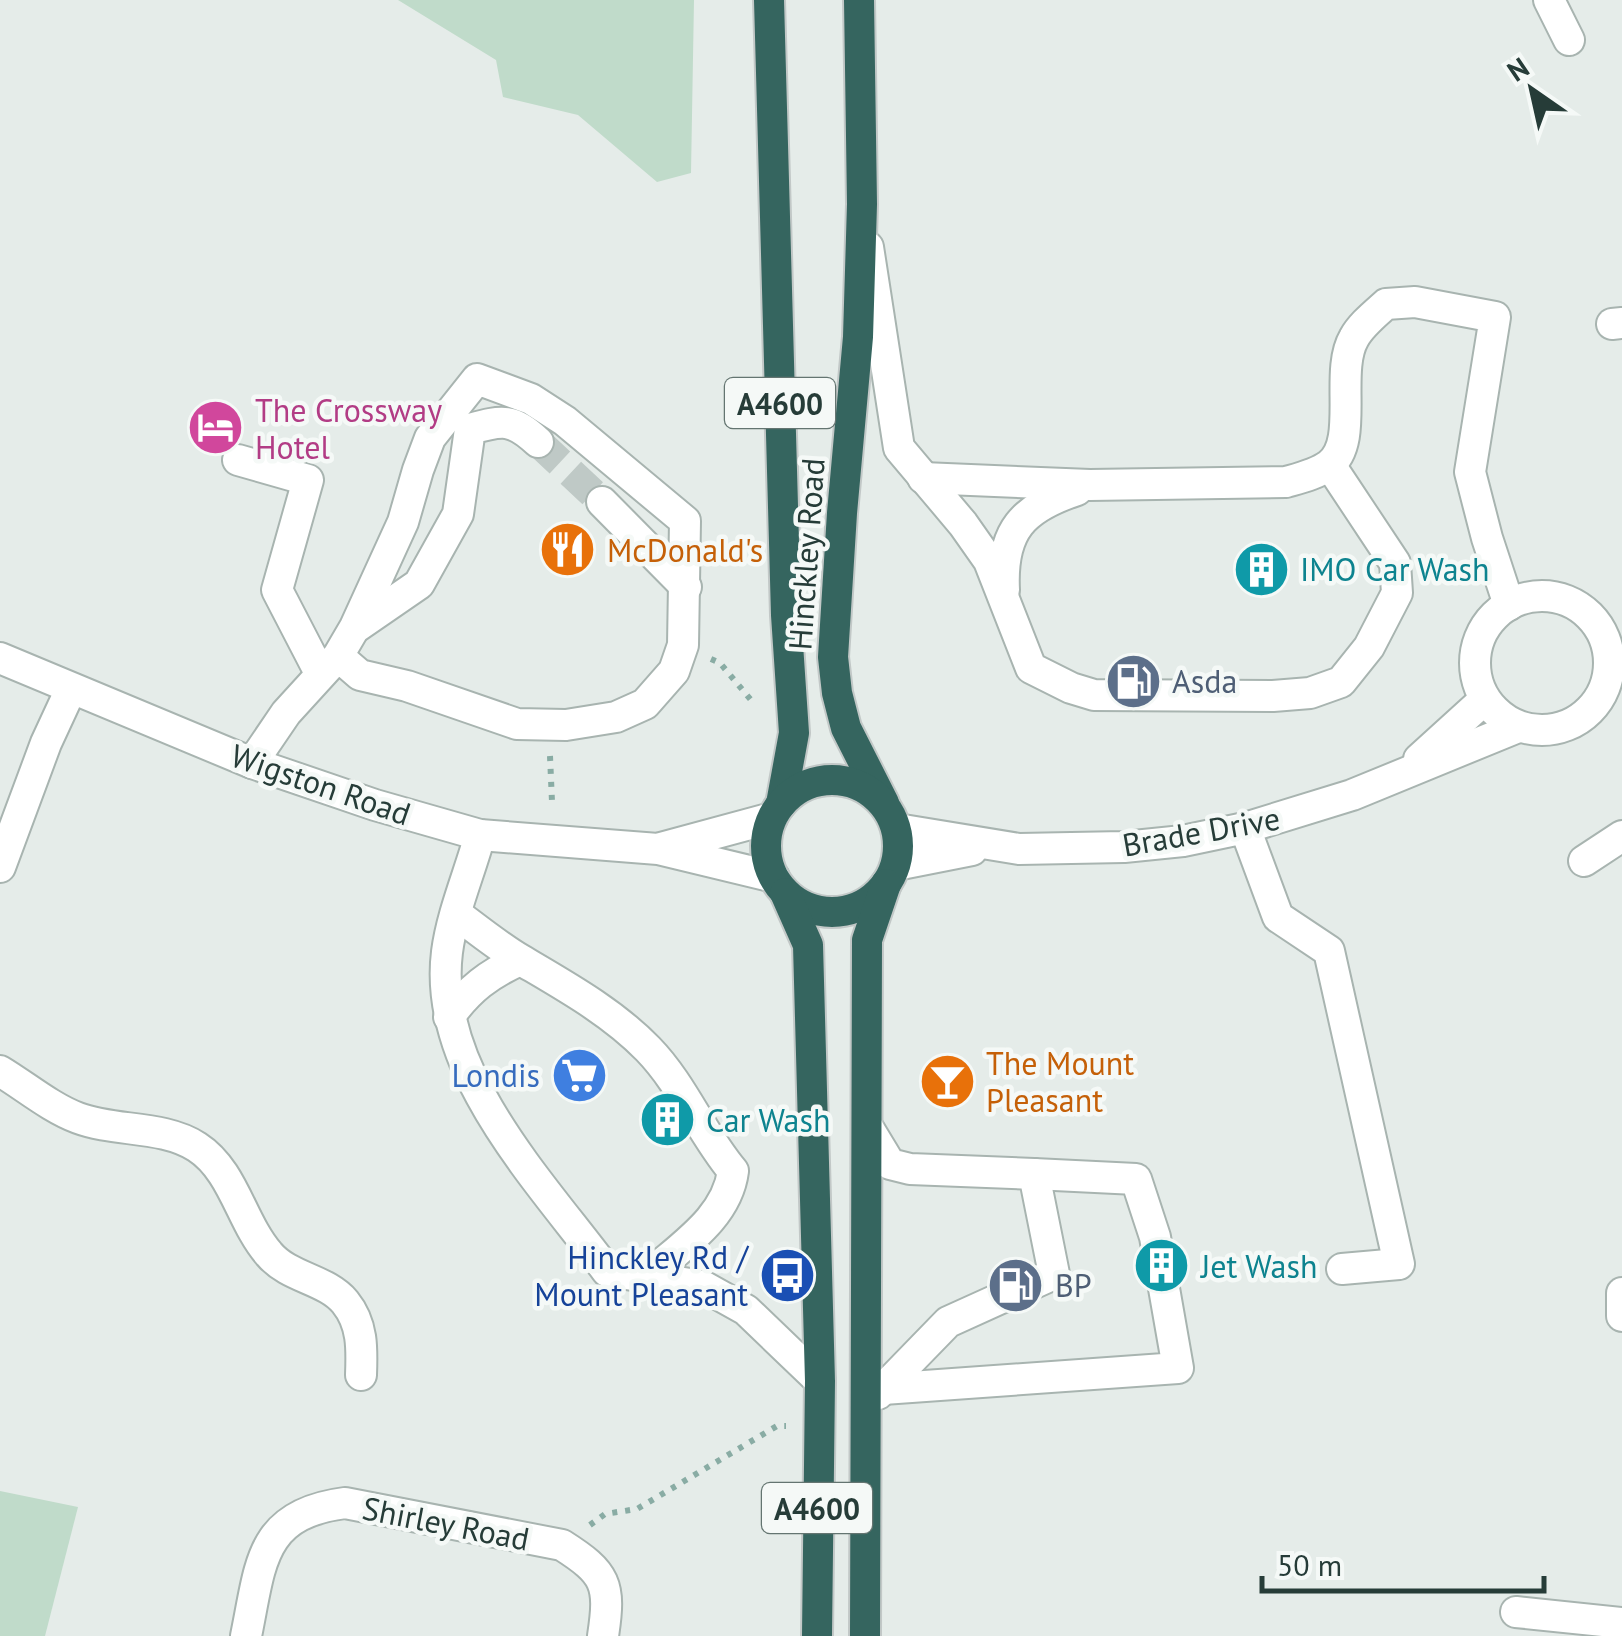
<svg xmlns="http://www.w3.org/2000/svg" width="1622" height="1636" viewBox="0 0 1622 1636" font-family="'PT Sans',sans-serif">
<rect width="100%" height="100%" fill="#e5ece9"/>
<g fill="#c0dbca">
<path d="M398,0h296l-3,173 -34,9 -79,-67 -75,-18 -7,-37z"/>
<path d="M0,1491l78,16 -33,129h-45z"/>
</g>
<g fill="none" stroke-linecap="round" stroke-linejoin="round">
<path stroke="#bfc9c6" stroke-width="30" stroke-dasharray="30 15" stroke-linecap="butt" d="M538,442l64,60"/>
<defs>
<g id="minor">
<path d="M1549,0l20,40"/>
<path d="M868,247l31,201 64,76 26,37 42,107 40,20 23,7 179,1 37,-3 31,-11 28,-35 28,-54 -2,-30 -65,-98"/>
<path d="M1612,324l10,-1"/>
<path d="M238,460l70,20 -31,110 43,83"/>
<path d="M923,478l167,7 196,-3c14,-4 31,-8 43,-17 31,-23 5,-93 25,-127 7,-13 21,-24 32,-34l29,-2 80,15 -25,155 17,66 22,67"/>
<path d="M602,502l84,85"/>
<path d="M1004,590c-3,-60 19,-82 73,-100"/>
<circle cx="1542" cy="663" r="67"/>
<path d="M358,626l61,-42 39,-70 12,-85c33,-9 42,-11 68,13"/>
<path d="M0,658l252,105 123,42 105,30 178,14 116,28"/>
<path d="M1419,759l65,-59"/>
<path d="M252,763l34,-50 52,-57 17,-29 48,-105 15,-52 12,-32 47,-59 54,20 34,22 120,100 -2,124 -9,26 -29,33 -29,13 -50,8 -49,-1 -110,-38 -47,-11 -22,-19"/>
<path d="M1245,828l33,89 51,34 70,313 -57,5"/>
<path d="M897,829l122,20 105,-2 59,-6 62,-13 107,-33 166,-68"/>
<path d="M480,835c-10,37 -28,78 -33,117 -15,119 94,230 160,319l96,15 43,24 74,71"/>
<path d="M661,848l111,-30"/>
<path d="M1584,861l38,-25"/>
<path d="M896,865l76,-15"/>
<path d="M0,867l46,-124 25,-54"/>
<path d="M458,915c20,15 41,32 63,45 44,26 91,52 127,89 35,36 53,84 85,122 -6,47 -52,75 -85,105"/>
<path d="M449,1017c20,-28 40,-43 71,-57"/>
<path d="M0,1071c25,15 51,37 78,47 37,14 85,7 119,29 37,24 44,75 72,107 20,24 57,25 76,48 18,22 17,47 16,73"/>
<path d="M867,1126l23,38 20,5 124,5 20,100 -106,48 -70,72"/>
<path d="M1622,1293v23"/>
<path d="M883,1389l295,-21 -23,-131 -19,-58 -102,-5"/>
<path d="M1516,1612l106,11"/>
<path d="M246,1636c15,-72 13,-122 99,-133l217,42c44,28 49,39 41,91"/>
</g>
<g id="highway">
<path d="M769,0l17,615 8,118 -13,71"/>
<path d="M859,0l3,204 -4,133 -16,176 -9,144 4,36 9,35 38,75"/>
<circle cx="832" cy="846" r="66"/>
<path d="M785,893l23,52 12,436 -3,255"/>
<path d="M865,1636l2,-696 19,-56"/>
</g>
</defs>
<use href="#minor" stroke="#a8b4b0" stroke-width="34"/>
<use href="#highway" stroke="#c2c8c7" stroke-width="34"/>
<g stroke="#89aca4" stroke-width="6" stroke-dasharray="5 8" stroke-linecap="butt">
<path d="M711,659l9,4 31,37"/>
<path d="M550,756l2,46"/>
<path d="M590,1525l15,-11 32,-5 140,-83h9"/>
</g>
<use href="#minor" stroke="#fff" stroke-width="30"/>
<use href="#highway" stroke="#35655f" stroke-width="30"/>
</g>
<defs>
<symbol id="hotel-disc" viewBox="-11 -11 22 22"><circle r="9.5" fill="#d1479c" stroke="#f5f9f7"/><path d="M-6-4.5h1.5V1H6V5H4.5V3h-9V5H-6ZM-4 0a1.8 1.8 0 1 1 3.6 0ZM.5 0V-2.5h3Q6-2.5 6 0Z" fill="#fff"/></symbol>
<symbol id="restaurant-disc" viewBox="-11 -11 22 22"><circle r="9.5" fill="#e8710a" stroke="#f5f9f7"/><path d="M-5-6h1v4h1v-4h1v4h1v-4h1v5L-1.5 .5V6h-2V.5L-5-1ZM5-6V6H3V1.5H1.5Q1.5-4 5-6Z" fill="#fff"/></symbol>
<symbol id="building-disc" viewBox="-11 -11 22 22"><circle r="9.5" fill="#0f9aa8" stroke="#f5f9f7"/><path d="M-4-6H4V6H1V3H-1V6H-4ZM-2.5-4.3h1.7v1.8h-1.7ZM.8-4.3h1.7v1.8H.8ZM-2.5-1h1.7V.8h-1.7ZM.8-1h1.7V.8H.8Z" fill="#fff"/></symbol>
<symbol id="fuel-disc" viewBox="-11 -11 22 22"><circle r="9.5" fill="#5c6f8a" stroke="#f5f9f7"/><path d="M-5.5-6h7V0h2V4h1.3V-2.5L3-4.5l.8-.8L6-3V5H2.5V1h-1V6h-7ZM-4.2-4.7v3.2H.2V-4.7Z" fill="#fff"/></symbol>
<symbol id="supermarket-disc" viewBox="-11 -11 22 22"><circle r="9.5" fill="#3f7fe0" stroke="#f5f9f7"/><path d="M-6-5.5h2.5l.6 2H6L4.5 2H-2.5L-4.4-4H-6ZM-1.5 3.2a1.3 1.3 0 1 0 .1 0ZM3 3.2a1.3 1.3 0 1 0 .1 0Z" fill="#fff"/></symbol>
<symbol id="bar-disc" viewBox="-11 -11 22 22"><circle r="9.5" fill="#e8710a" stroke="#f5f9f7"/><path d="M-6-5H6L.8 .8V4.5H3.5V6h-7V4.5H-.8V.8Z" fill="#fff"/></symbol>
<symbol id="bus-disc" viewBox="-11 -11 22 22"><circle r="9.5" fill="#1a4fb4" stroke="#f5f9f7"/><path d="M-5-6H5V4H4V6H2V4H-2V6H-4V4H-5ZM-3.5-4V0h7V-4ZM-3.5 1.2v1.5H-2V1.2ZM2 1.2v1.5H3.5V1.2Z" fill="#fff"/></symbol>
</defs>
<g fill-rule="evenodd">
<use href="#hotel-disc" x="184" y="396" width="63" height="63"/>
<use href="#restaurant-disc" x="536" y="518" width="63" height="63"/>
<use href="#building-disc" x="1230" y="538" width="63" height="63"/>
<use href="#fuel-disc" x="1102" y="650" width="63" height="63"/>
<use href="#supermarket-disc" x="548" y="1044" width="63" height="63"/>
<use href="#bar-disc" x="916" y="1050" width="63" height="63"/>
<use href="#building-disc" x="636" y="1088" width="63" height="63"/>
<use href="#building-disc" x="1130" y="1234" width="63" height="63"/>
<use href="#bus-disc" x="756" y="1244" width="63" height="63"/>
<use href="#fuel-disc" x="984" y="1254" width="63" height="63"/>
</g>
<g text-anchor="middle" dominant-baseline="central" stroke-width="9" stroke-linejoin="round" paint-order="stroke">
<g fill="#f5f9f7" stroke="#647571" stroke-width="2.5">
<rect x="725" y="378" width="110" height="50" rx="8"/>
<rect x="762" y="1483" width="110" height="50" rx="8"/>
</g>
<g font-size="30" font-weight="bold" fill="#263c38">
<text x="780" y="403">A4600</text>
<text x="817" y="1508">A4600</text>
</g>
<g font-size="32" fill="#b23c85" stroke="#f5f9f7" text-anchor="start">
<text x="255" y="410">The Crossway<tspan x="255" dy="37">Hotel</tspan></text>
</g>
<g font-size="32" fill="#c56008" stroke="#f5f9f7" text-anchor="start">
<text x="607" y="550">McDonald's</text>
<text x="986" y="1063">The Mount<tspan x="986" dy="37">Pleasant</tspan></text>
</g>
<g font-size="32" fill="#263c38" stroke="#f5f9f7">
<text transform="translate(806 554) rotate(-86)">Hinckley Road</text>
<text transform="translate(321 784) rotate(19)">Wigston Road</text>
<text transform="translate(1201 831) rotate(-10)">Brade Drive</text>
<text transform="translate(446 1523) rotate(11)">Shirley Road</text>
</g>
<g font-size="32" fill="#0d838f" stroke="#f5f9f7" text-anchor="start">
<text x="1300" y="569">IMO Car Wash</text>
<text x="706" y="1120">Car Wash</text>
<text x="1201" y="1266">Jet Wash</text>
</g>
<g font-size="32" fill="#4e5e75" stroke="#f5f9f7" text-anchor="start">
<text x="1172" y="681">Asda</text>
<text x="1055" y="1285">BP</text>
</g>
<g font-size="32" fill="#366cbe" stroke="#f5f9f7" text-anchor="end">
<text x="540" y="1075">Londis</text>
</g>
<g font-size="32" fill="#164399" stroke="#f5f9f7" text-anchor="end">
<text x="748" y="1257">Hinckley Rd /<tspan x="748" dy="37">Mount Pleasant</tspan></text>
</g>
</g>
<g transform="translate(1532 90) rotate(326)" stroke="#f5f9f7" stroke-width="8" paint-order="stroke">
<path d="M0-8L18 38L0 25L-18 38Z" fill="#263c38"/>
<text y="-15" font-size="28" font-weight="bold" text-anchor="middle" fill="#263c38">N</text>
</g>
<path d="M1262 1576v15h282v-15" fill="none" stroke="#263c38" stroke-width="5"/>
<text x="1277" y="1576" font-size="30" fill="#263c38" stroke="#f5f9f7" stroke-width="8" paint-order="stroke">50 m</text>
</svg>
